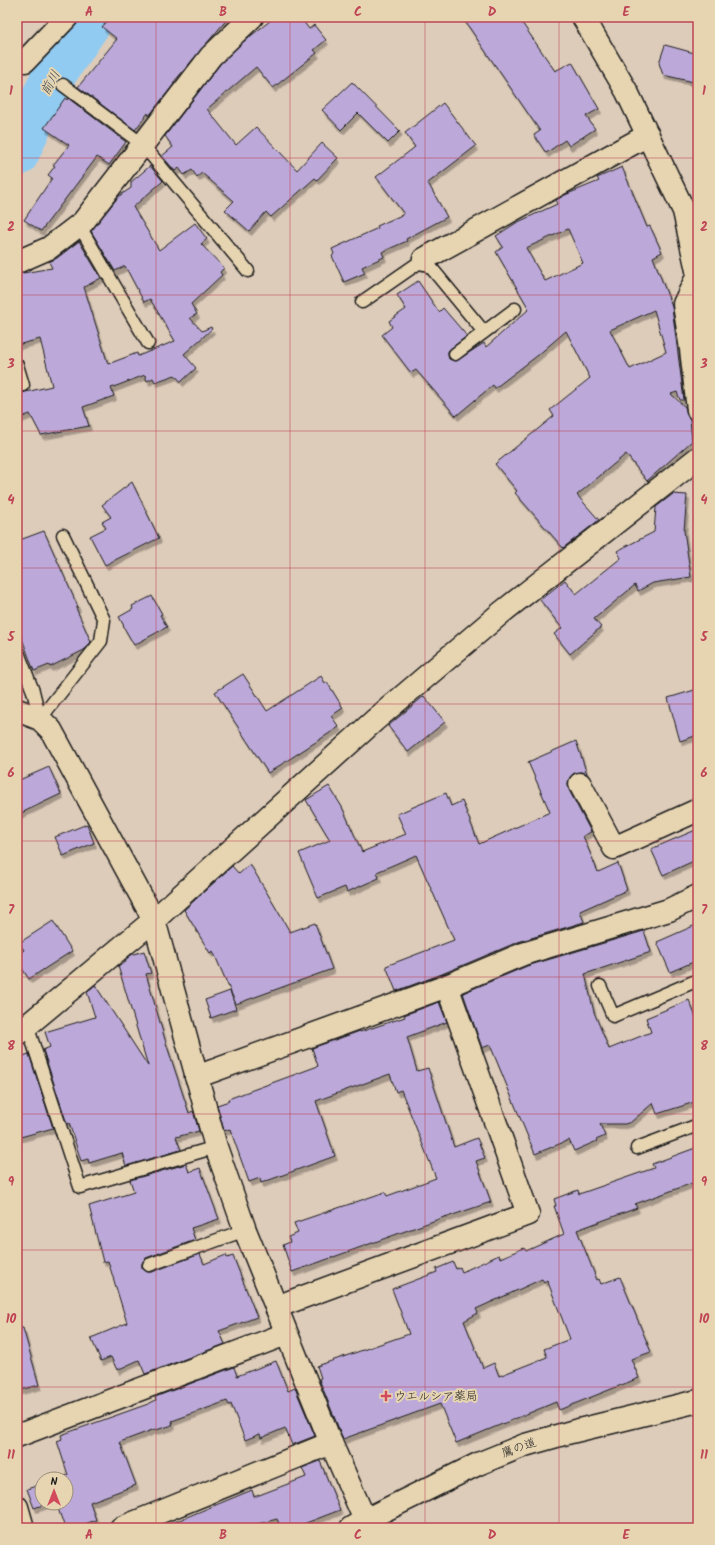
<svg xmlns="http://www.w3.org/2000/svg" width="715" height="1545" viewBox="0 0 715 1545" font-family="Kalam,'Klee One',sans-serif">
<defs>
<filter id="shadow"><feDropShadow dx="2.5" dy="4.5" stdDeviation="0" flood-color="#0004"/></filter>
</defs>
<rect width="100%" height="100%" fill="#deccba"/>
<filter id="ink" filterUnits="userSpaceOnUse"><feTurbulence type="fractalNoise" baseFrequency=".025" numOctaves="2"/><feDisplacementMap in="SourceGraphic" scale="8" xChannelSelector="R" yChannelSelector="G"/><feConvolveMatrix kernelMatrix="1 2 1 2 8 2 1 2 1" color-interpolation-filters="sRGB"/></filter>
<g filter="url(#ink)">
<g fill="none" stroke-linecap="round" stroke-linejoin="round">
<path stroke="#92cbf1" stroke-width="43" d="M17,155l34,-75 43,-63"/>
</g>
<g fill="#bca9d9" stroke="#1c1c1c" fill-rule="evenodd" filter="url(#shadow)">
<path d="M111,17h118l-56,66 1,1 -25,32 -1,-3 -13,17 -57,-43 39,-48 -15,-12z"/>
<path d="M275,17h25l9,12 5,-4 12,15 -12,10 3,3 -44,35 -17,-21 -49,42 29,36 20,-18 41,43 25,-27 16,15 -21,22 -2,-2 -44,39 -5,-5 -17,19 -24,-21 9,-9 -32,-28 -5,4 -5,-7 -8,5 -5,-7 -4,3 -13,-15 11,-9 -8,-11 55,-72 23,-22z"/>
<path d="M462,17h56l37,54 17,-9 27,47 -13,7 9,13 -26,17 -4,-6 -19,13 -12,-18 6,-4z"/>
<path d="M665,45l33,9v29l-35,-8 -4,-12z"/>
<path d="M352,82l48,49 -12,12 -30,-30 -17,17 -19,-20z"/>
<path d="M65,98l2,2 1,-2 58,44 -17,23 -12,-8 -56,74 -17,-11 28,-42 -4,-3 7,-9 -2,-1 16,-20 -25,-17z"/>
<path d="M443,103l33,43 -48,37 19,34 -41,22 1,2 -25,11 2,5 -22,10 3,6 -21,9 -12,-26 2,-2 -2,-5 46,-21 -1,-2 27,-12 -28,-37 39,-30 -10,-14z"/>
<path d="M150,166l13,15 -30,26 26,43 36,-27 12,16 -6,5 23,24 -4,4 2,3 -31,29 6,10 -7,4 12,13 9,-4 1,2 -28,25 12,14 -15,14 -6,-7 -20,7 -2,-4 -6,3 -2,-6 -34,13 3,8 -31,11 6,19 -48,9 -11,-21 -13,5v-25l35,-8 -12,-47 -23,6v-71l35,-6 -3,-6 8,-4 22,-17 22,37 -17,9 24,77 29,-11 1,3 37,-15 -25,-42 -6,3 -19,-36 -10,5 -24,-40 28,-35 12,-8v-6z"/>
<path d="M622,167l25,60 3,-1 12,26 -9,5 19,50 12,93h-4l-3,-8 -6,2 14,13 3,10 2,2 2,22 -45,40 -21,-27 -49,41 22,25 -36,28 -48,-55 2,-2 -22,-27 59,-48 -4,-6 40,-32 -24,-47 -29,25 -42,32 -2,-3 -37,31 -40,-46 -5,3 -29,-38 10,-8 -3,-6 17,-12 -9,-14 21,-14 21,31 4,-4 24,28 -19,15v4l1,4 7,2 28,-18 2,4 43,-38 -33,-57 7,-5 -7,-11 20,-13 41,-19 -1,-4 9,-5 34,-14 -2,-3zM568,229l15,34 -38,18 -19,-33zM654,310l12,42 -36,17 -20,-39z"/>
<path d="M132,482l27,56 -54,27 -15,-29 16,-8 -4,-6 9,-5 -9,-12z"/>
<path d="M673,494l14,1 -3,36 7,46 -38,6 -15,8 -3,-6 -41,34 7,8 -31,27 -16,-20 8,-6 -22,-28 25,-20 11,14 45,-36 -4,-7 37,-19 2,-25z"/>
<path d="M44,531l34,76 -2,1 15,34 -7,8 -34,17 -1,-2 -15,6 -17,-46v-84z"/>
<path d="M152,596l10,18 -2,1 7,12 -33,18 -11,-19h1l-5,-9 14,-8 -1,-3z"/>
<path d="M243,674l24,37 54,-35 4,7 2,-1 16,26 -12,8 8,11 -71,46 -53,-81z"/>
<path d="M698,689v46l-18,6 -12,-43z"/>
<path d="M424,696l21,26 -37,30 -20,-26z"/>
<path d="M576,741l11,33 -6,-2 -7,1 -4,4 -2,7 1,6 22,42 -8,4 15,36 20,-9 9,27 -47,21 4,11 -66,20 -76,32 -46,17 -10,-25 68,-26 -38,-85 -39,17 2,6 -32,14 -2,-5 -27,11 -19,-45 31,-13 -24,-40 23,-14 13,21 20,45 44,-18 -9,-20 49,-21 5,13 11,-5 17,43 71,-32 -22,-50z"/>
<path d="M49,767l12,27 -44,21v-34z"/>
<path d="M87,824l7,19 -31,13 -8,-19z"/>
<path d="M698,829v30l-35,16 -12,-26z"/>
<path d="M250,864l40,68 25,-9 17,46 -96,35 -23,-53 -3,2 -26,-43 48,-44 7,8z"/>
<path d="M53,921l19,30 -43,28 -12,-18v-6l7,-5 -5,-7z"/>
<path d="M698,924v36l-28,12 -13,-30z"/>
<path d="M644,931l7,21 -66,22 9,38 15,37 42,-17 -5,-14 43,-18 9,22v79l-41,13 -4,-11 -22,19 -6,2h-25l5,12 -9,4 1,1 -23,10 -5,-11 -34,14 -45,-109 -8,3 -19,-55 64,-27z"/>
<path d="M144,951l7,22 -5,1 20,69 21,64 2,6 4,-2 6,20 -23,6 5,13 -55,16 -4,-13 -33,10 -1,-4 -7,2 -12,-38 -2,1 -24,-74 7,-3 -5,-15 50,-15 -8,-25 8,-7 53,81 -30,-100 8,-4 -1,-2 6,-5z"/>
<path d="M230,991l6,18 -25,9 -6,-18z"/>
<path d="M439,1002l8,20 -40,15 10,34 11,-3 26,79 23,-9 8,20 -9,3 15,41 -44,15v-1l-155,56 -9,-27 7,-3 -2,-5 10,-4 -4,-10 91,-31 2,4 49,-18 -35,-88 -5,2 -6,-18 -74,27 19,55 -74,27 -1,-5 -11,4 -19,-53 -6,2 -7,-26 12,-4 -1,-2 90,-33 -6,-18 48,-17v1l45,-15 -1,-2z"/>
<path d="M29,1054l24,74 -36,10v-80z"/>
<path d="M698,1147v34l-63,23 2,4 -60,22 20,50 2,-1 2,5 19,-7 31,75 -20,7 8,19 -80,32 -3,-8 -100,41 -16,-39 -97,35 -24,-60 2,-1 -4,-12 92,-32 -17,-45 45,-17 -1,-3 17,-7 3,7 4,-2 2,5 37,-17 1,3 24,-10 2,3 38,-17 -10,-28h2l-2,-7 24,-9 1,4 75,-26 -2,-4zM542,1279l2,3 3,-2 23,59 -26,10 3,8 -48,19 -5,-13 -11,5 -19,-47 14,-8 -2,-4z"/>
<path d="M186,1164l3,8 11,-4 19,51 -28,9 4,12 -49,18 -4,5v5l5,4h5l48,-18 4,10 22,-9 1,3 6,-2 24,61 -38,14 6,13 -80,30 -6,-14 -22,10 -6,-13 -10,4 -10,-23 36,-15 -19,-62 -5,1 -14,-56 45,-14 -4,-12z"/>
<path d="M17,1328h6l16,57 -22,6z"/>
<path d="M276,1361l12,30 7,-3 20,48 -23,9 -7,-17 -24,10 -1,-4 -15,6 -14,-36 -2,1 -2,-4 -55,20 1,4 -17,5 -1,-1 -35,13 16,43 -46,17 6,18 -22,8h-9l-9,-25h10v-24h-10l12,-4 -11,-34 5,-2 -1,-4 87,-31 8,-4 -1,-3 79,-30 3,9z"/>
<path d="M320,1461l20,49 -47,18h-12l-4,-9 -34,9h-83l92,-38 2,7 52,-20 -4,-9z"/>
<path d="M42,1484v19h7l-15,5 -7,-19z"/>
</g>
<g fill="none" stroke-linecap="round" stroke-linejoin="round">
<defs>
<g id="service">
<path d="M63,85l79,59 106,127"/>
<path d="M79,225l69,118"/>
<path d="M362,302l62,-43 60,73"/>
<path d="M455,354l60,-45"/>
<path d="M17,365l6,20"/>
<path d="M17,650l16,41 7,28"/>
<path d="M40,719l61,-78 3,-21 -41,-85"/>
<path d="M600,986l13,30 85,-36"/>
<path d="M27,1025l53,162 136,-40"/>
<path d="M637,1148l61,-23"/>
<path d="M149,1265l96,-35"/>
</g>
<g id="minor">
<path d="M25,61l42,-44"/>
<path d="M424,259l224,-124"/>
<path d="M17,262l32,-14 34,-26 128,-166 41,-39"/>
<path d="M698,275l-14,29 7,45 7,61"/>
<path d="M17,710l23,9 11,11 103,190 62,227 29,83 86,213 34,77"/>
<path d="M580,784l34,64 84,-38"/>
<path d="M17,1034l137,-114 221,-200 126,-107 197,-155"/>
<path d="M196,1077l251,-91 76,-32 146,-44 29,-14"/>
<path d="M276,1307l252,-93 -81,-228"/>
<path d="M17,1436l269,-102"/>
<path d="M17,1507l6,21"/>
<path d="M121,1528l210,-85"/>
</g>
<g id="tertiary">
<path d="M583,17l44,75 57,119 14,64"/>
<path d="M351,1528l14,-8 113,-56 47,-19 46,-13 127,-31"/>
</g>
</defs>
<use href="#service" stroke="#1c1c1c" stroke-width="15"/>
<use href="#minor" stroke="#1c1c1c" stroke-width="25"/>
<use href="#tertiary" stroke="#1c1c1c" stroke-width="25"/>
<use href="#service" stroke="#e7d5b2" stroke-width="12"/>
<use href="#minor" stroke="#e7d5b2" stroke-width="22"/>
<use href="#tertiary" stroke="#e7d5b2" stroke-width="22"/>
</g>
</g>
<path fill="none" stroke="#bf4455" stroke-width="1" stroke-opacity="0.55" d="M156,17v1511M290,17v1511M425,17v1511M559,17v1511M17,158h681M17,295h681M17,431h681M17,568h681M17,704h681M17,841h681M17,977h681M17,1114h681M17,1250h681M17,1387h681"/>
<path fill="#d1495b" stroke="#e7d5b2" stroke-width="1.5" d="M384 1390h4v4h4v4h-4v4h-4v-4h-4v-4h4z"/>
<g text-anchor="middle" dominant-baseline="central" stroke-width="4" stroke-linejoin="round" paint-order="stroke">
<g font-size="12" fill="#1c1c1c" stroke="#e7d5b2" text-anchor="start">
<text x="394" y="1396">ウエルシア薬局</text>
</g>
<g font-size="12" fill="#1c1c1c" stroke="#e7d5b2">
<text transform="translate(519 1448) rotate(-20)">鷹の道</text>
</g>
<g font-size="13" font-style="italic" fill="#3a4851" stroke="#e7d5b2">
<text transform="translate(51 83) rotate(-61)">前川</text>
</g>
</g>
<rect width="715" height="1545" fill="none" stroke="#e7d5b2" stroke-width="44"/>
<g transform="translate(54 1491)"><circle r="19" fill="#e7d5b2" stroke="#968b76"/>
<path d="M0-3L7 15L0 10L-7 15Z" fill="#d1495b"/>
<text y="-6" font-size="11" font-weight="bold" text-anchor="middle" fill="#1c1c1c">N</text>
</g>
<rect x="22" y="22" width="671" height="1501" fill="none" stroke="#bf4455" stroke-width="1.5"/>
<g font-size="13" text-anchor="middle" font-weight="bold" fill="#bf4455">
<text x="89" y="16">A</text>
<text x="223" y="16">B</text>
<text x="358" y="16">C</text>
<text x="492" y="16">D</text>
<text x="626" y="16">E</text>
<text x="11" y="95">1</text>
<text x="704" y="95">1</text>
<text x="11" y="231">2</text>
<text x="704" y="231">2</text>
<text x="11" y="368">3</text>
<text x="704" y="368">3</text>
<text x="11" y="504">4</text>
<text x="704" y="504">4</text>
<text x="11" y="641">5</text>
<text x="704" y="641">5</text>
<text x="11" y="777">6</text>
<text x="704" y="777">6</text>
<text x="11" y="914">7</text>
<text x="704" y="914">7</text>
<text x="11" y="1050">8</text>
<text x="704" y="1050">8</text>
<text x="11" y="1186">9</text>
<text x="704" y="1186">9</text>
<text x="11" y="1323">10</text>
<text x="704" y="1323">10</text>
<text x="11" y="1459">11</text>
<text x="704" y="1459">11</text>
<text x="89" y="1539">A</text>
<text x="223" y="1539">B</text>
<text x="358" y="1539">C</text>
<text x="492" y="1539">D</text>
<text x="626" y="1539">E</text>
</g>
</svg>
